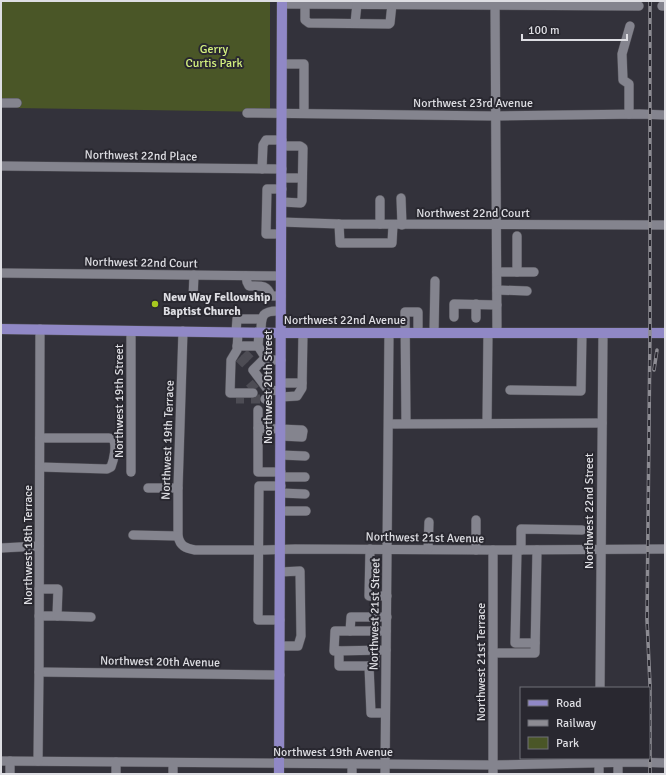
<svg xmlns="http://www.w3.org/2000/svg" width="666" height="775" viewBox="0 0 666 775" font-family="Signika,sans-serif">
<rect width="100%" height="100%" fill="#33323b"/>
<path fill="#4a5627" d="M1,1h269v111l-255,-4 1,-9h-15z"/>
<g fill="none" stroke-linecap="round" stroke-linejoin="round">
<g stroke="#4d4c54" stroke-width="9" stroke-dasharray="9 4.5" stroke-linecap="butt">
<path d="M244,353l9,9"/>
<path d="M239,358l9,9"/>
<path d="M268,378v-12"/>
<path d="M249,389l9,-8"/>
<path d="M236,399h8"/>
<path d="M251,399h14"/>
</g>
<defs>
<g id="minor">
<path d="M305,1v19l4,3 80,1 1,-1 2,-19"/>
<path d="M495,1l2,332"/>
<path d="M282,4l357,2"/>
<path d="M662,6h3"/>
<path d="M355,23l2,-19"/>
<path d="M282,64h22v49"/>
<path d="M1,103h16"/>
<path d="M247,113l248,3 145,-2 25,1"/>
<path d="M629,114v-30l-6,-4 -1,-26 8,-28"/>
<path d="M1,166l281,3"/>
<path d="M262,169l1,-24 3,-5h16"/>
<path d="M282,178h20"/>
<path d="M401,198l1,27"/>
<path d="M380,200v24"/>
<path d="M282,202l19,1 1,-2 1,-53 -3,-2h-18"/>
<path d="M281,222l58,2 326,1"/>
<path d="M339,224l1,19h52l1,-18"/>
<path d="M281,234h-15l1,-45h15"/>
<path d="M517,236v36"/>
<path d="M497,272h37"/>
<path d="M1,273l280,3"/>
<path d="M246,276l1,6 2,4c11,0 18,-2 22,10h10"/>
<path d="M497,290l30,1"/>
<path d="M193,298l1,-23"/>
<path d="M454,317v-13l43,1"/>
<path d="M476,318v-14"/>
<path d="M183,331l-5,157v48c2,10 7,12 17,14h69l31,-1 198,1 172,-1"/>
<path d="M236,332l1,-13h24"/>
<path d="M238,332l-1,18 -6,10 -1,33h23"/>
<path d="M259,333l-1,13 9,14h14"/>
<path d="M261,333c0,-18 1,-23 20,-22"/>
<path d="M434,333l1,-52"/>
<path d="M237,346h21"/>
<path d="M265,358l-12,12 15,20 13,1"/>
<path d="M281,383h21"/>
<path d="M510,390l71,1 1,-58"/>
<path d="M281,397l16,-1 5,-8 1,-55"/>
<path d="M265,399h3v-9"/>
<path d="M258,410v62h23"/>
<path d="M406,423l-1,-111h13v21"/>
<path d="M487,423l1,-90"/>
<path d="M389,424l213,-1"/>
<path d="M258,428l44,2 1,1 -1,6 -21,-1"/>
<path d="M281,455l24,1"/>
<path d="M40,467l67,2 4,-2c3,-8 6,-22 2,-28l-4,-1h-69"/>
<path d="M131,472v-141"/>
<path d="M281,477h24"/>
<path d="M148,488h30"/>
<path d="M281,493l24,1"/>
<path d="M281,511h25"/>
<path d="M133,535l45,1"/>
<path d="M1,548l38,-2"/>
<path d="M370,549l-1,47h18"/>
<path d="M428,549l1,-27"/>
<path d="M476,550v-30"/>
<path d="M517,550l-2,93h20"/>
<path d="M521,550v-21l61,1"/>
<path d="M39,616h18l1,-27h-19"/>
<path d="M57,616l34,1"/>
<path d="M280,620h-22l1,-134h22"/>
<path d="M350,631l1,-14h36"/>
<path d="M280,646h18l3,-10 -1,-65 -20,1"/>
<path d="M375,650v15l-6,1 2,47h14"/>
<path d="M386,650l-52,1 1,-20h51"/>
<path d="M339,651v15h30"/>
<path d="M493,653h42l2,-103"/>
<path d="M39,672l241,3"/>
<path d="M600,688l3,-355"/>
<path d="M1,761l492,4 143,-3 29,1"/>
<path d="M38,761l1,-89 1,-343"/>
<path d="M116,762v12"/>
<path d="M173,763v11"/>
<path d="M10,774v-13"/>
<path d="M352,774v-10"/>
<path d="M385,774l4,-441"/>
<path d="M493,774v-224"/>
<path d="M599,774v-16"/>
<path d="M618,774v-11"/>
</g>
<g id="major">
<path d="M1,329l280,4h384"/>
<path d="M279,774l3,-773"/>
</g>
</defs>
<use href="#minor" stroke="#525158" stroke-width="10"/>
<use href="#major" stroke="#525158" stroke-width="11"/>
<use href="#minor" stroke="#84848e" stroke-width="9"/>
<use href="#major" stroke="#9088c6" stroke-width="10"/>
<defs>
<g id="rail">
<path d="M654,370l3,-20"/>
<path d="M650,774v-89l-3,-65 3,-287v-332"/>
</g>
</defs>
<use href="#rail" stroke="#8d8c93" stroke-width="3.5"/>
<use href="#rail" stroke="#292830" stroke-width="2" stroke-dasharray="6" stroke-linecap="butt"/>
</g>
<circle fill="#a7c81f" stroke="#292830" stroke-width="1.5" cx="155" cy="304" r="4"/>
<g text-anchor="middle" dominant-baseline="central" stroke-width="4" stroke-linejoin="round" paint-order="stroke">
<g font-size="12" fill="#d4f17f" stroke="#292830">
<text x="214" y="49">Gerry<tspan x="214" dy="14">Curtis Park</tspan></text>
</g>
<g font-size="12" fill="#dedee3" stroke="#292830">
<text x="473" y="103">Northwest 23rd Avenue</text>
<text transform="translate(141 156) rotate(1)">Northwest 22nd Place</text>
<text x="473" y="213">Northwest 22nd Court</text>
<text transform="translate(141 263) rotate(1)">Northwest 22nd Court</text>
<text x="345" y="320">Northwest 22nd Avenue</text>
<text transform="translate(268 387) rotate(-90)">Northwest 20th Street</text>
<text transform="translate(119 401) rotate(-90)">Northwest 19th Street</text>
<text transform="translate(168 440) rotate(-88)">Northwest 19th Terrace</text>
<text transform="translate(589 511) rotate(-90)">Northwest 22nd Street</text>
<text transform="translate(425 538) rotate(1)">Northwest 21st Avenue</text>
<text transform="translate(28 545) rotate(-90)">Northwest 18th Terrace</text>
<text transform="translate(375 614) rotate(-89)">Northwest 21st Street</text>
<text transform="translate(160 662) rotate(1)">Northwest 20th Avenue</text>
<text transform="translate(481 662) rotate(-90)">Northwest 21st Terrace</text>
<text x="333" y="752">Northwest 19th Avenue</text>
</g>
<g font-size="12" font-weight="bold" fill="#dedee3" stroke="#292830" text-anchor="start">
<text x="163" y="297">New Way Fellowship<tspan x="163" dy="14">Baptist Church</tspan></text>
</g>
</g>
<rect width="666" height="775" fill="none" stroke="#dedee3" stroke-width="4"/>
<rect x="520" y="687" width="130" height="72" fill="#292830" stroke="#717178"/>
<rect x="528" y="700" width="20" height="6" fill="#9088c6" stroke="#717178"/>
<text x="556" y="707" font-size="12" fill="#dedee3">Road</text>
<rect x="528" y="720" width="20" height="6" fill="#8d8c93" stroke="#717178"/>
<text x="556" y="727" font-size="12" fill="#dedee3">Railway</text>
<rect x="528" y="737" width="20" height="12" fill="#4a5627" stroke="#717178"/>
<text x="556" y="747" font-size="12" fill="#dedee3">Park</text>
<path d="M522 34v6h105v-6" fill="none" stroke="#dedee3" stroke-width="2"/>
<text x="528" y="34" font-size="12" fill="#dedee3" stroke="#292830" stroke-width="3" paint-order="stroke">100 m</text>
</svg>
